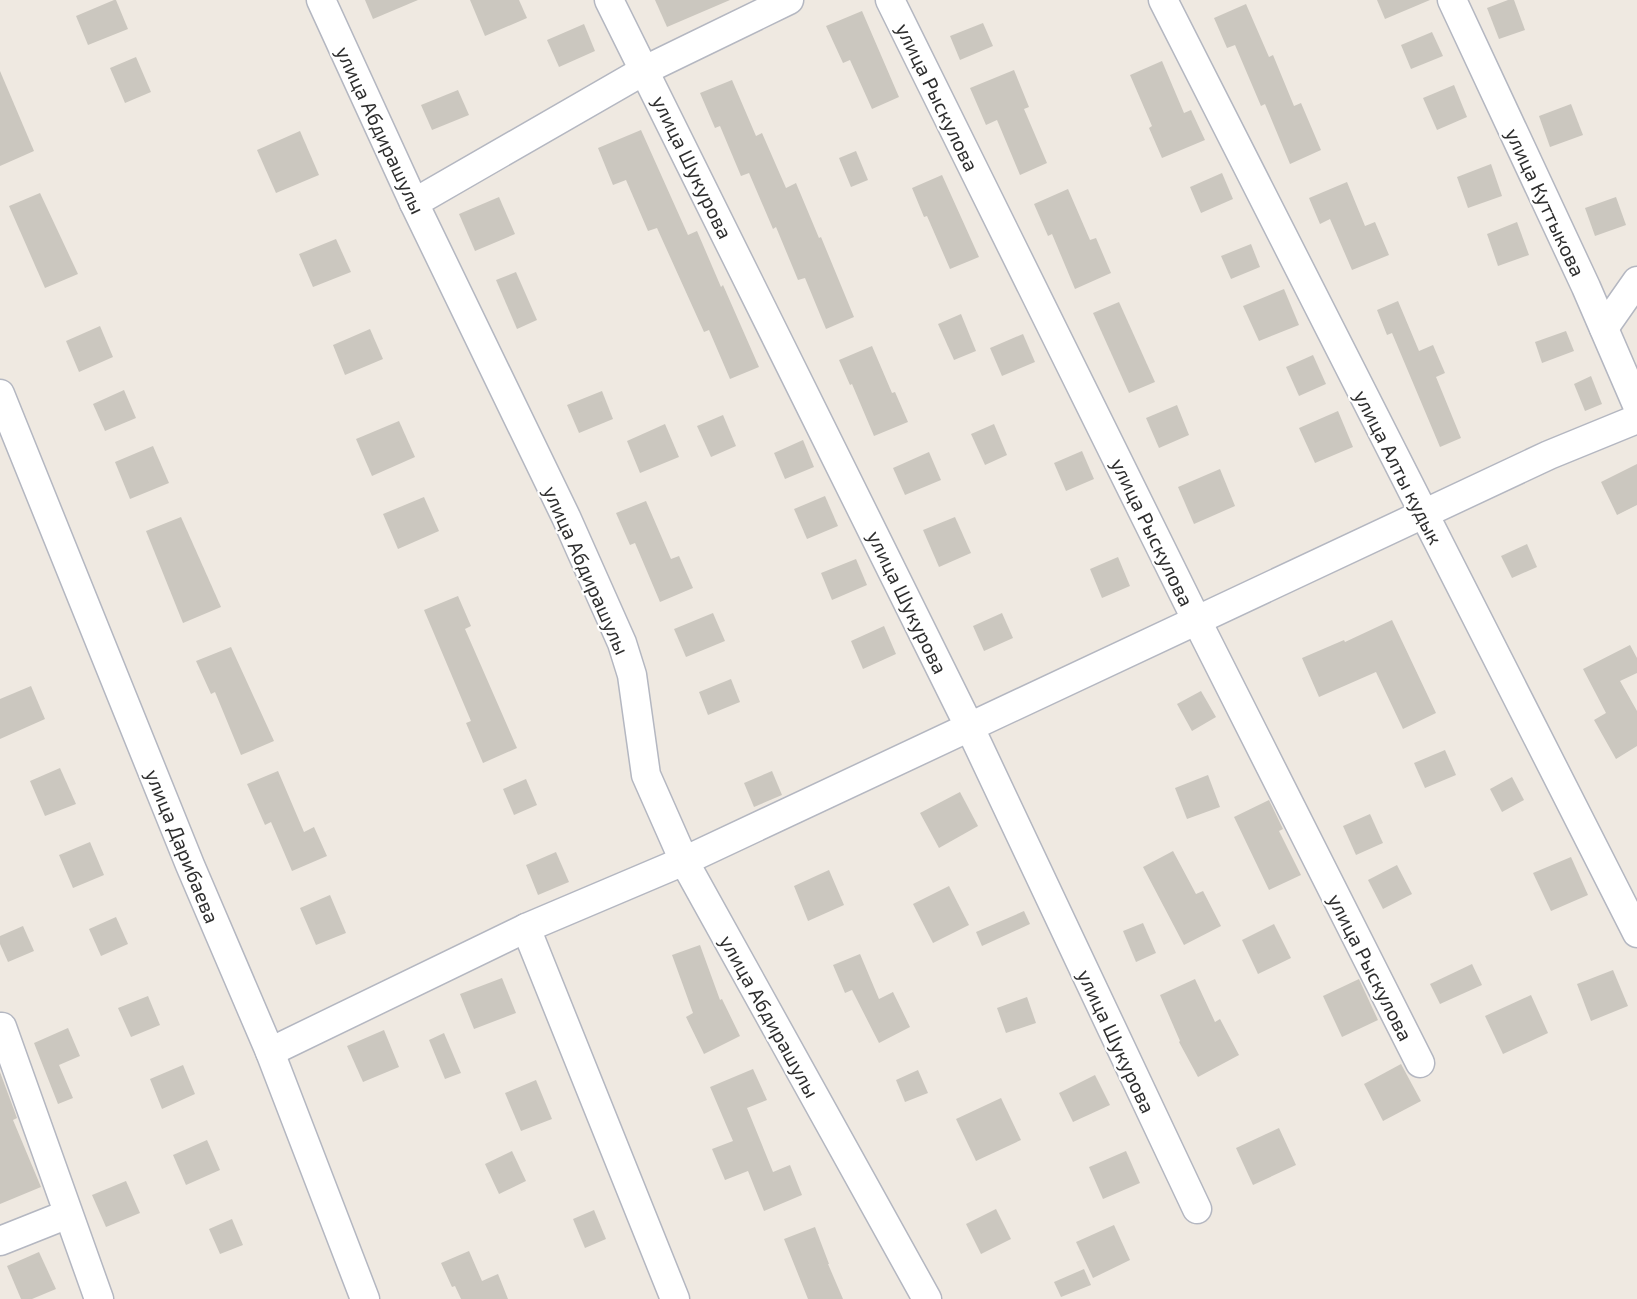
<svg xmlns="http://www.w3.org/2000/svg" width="1637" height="1299" viewBox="0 0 1637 1299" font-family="'Exo 2',sans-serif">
<rect width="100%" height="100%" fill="#efe9e1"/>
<g fill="#cbc7bf">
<path d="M114,0h2l12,29 -40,16 -12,-29z"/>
<path d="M365,0h53l-45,19z"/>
<path d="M470,0h49l8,18 -42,18z"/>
<path d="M655,0h75l-63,27z"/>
<path d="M1377,0h53l-45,19z"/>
<path d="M1508,0h6l11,30 -26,9 -12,-31z"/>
<path d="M1246,4l23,53 4,-2 21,51 7,-3 20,47 -31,14 -25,-60 -4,2 -26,-61 -8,3 -13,-30z"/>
<path d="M862,11l37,86 -27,12 -22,-49 -7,3 -17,-37z"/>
<path d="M983,23l10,23 -33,14 -10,-24z"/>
<path d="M584,24l11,27 -36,16 -12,-27z"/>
<path d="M1432,32l11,24 -32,13 -10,-24z"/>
<path d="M136,57l15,35 -26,11 -15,-35z"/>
<path d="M1162,61l22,52 7,-3 14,30 -43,18 -13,-30 3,-2 -22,-51z"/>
<path d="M1014,70l15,37 -5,2 23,54 -27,12 -23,-55 -11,5 -16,-37z"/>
<path d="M0,71l34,80 -34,15z"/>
<path d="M732,80l24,56 6,-3 24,55 10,-5 23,55 2,-1 33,80 -28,12 -21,-51 -7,2 -22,-53 -3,2 -24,-56 -8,3 -21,-50 -5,2 -15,-35z"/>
<path d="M1454,85l13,32 -30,13 -14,-32z"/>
<path d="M458,90l11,25 -37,15 -11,-25z"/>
<path d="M1571,104l12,31 -33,12 -11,-31z"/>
<path d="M641,130l47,105 9,-4 24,56 2,-2 36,82 -29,12 -21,-49 -5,2 -47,-104 -9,3 -22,-51 -13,5 -15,-37z"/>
<path d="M300,131l19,44 -43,18 -19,-43z"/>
<path d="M856,151l12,29 -17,7 -12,-29z"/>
<path d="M1491,164l11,32 -34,12 -11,-31z"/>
<path d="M1222,173l11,26 -32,14 -11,-26z"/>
<path d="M942,175l37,82 -29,12 -23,-53 -3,1 -12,-29z"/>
<path d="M1347,182l18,44 10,-4 14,33 -37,15 -22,-51 -10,5 -11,-26z"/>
<path d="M1068,189l22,51 6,-2 15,35 -36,16 -23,-55 -4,2 -14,-32z"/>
<path d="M40,193l38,81 -33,14 -36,-82z"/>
<path d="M499,197l16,37 -40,17 -16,-37z"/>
<path d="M1616,197l10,28 -31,11 -10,-28z"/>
<path d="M1517,222l12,33 -31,11 -11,-32z"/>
<path d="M336,239l15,33 -38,15 -14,-33z"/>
<path d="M1251,244l9,23 -29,12 -10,-23z"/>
<path d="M516,272l21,48 -20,9 -21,-49z"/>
<path d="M1284,289l15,36 -40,16 -16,-35z"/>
<path d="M1398,301l21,50 14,-6 12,28 -9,4 25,61 -21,9 -48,-114 -5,2 -10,-25z"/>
<path d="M1119,302l36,80 -26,11 -36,-80z"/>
<path d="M961,314l15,37 -22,9 -16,-36z"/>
<path d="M100,326l13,31 -34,15 -13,-31z"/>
<path d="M370,329l13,30 -38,16 -12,-30z"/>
<path d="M1566,331l8,20 -32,12 -7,-21z"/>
<path d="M1023,334l12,28 -33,14 -12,-28z"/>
<path d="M872,346l20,47 3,-1 13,30 -34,14 -22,-52 -2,1 -11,-25z"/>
<path d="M1313,355l13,29 -27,12 -13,-29z"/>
<path d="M1591,376l11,28 -17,7 -11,-27z"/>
<path d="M124,390l12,28 -31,13 -12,-27z"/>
<path d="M602,391l11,28 -34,14 -12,-28z"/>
<path d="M1177,405l12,30 -30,13 -13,-30z"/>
<path d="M1338,411l15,36 -38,16 -16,-35z"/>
<path d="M723,415l13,31 -25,11 -14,-31z"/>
<path d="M399,421l16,36 -43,19 -16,-37z"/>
<path d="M665,424l14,33 -39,16 -13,-32z"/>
<path d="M994,424l13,31 -22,10 -14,-31z"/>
<path d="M803,440l11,27 -29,12 -11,-26z"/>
<path d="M153,446l16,37 -39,16 -15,-37z"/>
<path d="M1082,451l12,28 -28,12 -12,-28z"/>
<path d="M929,452l12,28 -36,15 -12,-27z"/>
<path d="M1637,464v41l-20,10 -16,-33z"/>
<path d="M1220,469l15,37 -41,18 -16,-37z"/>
<path d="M825,496l13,30 -31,13 -13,-30z"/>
<path d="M424,497l15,34 -41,18 -15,-35z"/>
<path d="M646,501l25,58 8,-3 14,32 -33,14 -25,-59 -5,2 -14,-32z"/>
<path d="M181,517l40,90 -38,16 -37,-92z"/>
<path d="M955,517l16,36 -32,14 -16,-37z"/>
<path d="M1527,544l10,23 -25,11 -11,-22z"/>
<path d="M1118,557l12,29 -28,12 -12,-29z"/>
<path d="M856,559l11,26 -35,15 -11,-27z"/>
<path d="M458,596l13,30 -6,3 52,119 -34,15 -17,-40 5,-2 -47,-111z"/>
<path d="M713,613l12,28 -39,16 -12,-28z"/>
<path d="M1002,613l11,25 -29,13 -11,-25z"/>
<path d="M1392,620l44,93 -33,16 -27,-57 -57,25 -17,-39 42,-18 1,2z"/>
<path d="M884,626l12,28 -33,15 -12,-28z"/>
<path d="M1630,645l7,13v15l-17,8 17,30v35l-21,13 -22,-39 12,-7 -23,-44z"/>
<path d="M231,647l43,94 -33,14 -26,-63 -4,2 -15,-33z"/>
<path d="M731,679l9,23 -32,13 -9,-23z"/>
<path d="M31,686l14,33 -45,20v-40z"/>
<path d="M1201,691l15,26 -24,14 -15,-27z"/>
<path d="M1445,750l11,25 -31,13 -11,-25z"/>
<path d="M60,768l16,36 -31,12 -15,-35z"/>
<path d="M278,771l26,61 10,-5 13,29 -35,15 -21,-49 -6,3 -18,-41z"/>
<path d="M772,771l10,24 -28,12 -10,-24z"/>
<path d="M1208,775l12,32 -33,12 -12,-31z"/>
<path d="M1512,777l12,23 -22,12 -12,-23z"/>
<path d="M526,779l11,26 -23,10 -11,-26z"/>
<path d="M960,792l18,34 -39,22 -19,-35z"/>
<path d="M1269,800l14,29 -4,2 22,44 -32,15 -35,-73z"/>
<path d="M1370,814l13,29 -27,12 -13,-29z"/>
<path d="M90,842l14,33 -31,13 -14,-33z"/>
<path d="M1173,851l23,43 7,-3 18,35 -37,19 -41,-78z"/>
<path d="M556,852l13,30 -31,13 -12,-30z"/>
<path d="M1571,857l17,38 -37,16 -18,-38z"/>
<path d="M1397,865l15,29 -29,15 -15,-29z"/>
<path d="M829,870l15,35 -36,16 -14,-35z"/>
<path d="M949,886l20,39 -36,18 -20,-39z"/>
<path d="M330,895l16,38 -30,12 -16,-37z"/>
<path d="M1024,911l6,13 -48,22 -6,-14z"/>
<path d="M116,917l12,27 -27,12 -12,-27z"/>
<path d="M1143,923l13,30 -20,9 -13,-31z"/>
<path d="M1274,924l17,34 -33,16 -16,-34z"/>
<path d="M23,926l11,25 -26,11 -8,-18v-8z"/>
<path d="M700,945l20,55 2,-1 18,37 -36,18 -18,-37 7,-4 -21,-58z"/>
<path d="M860,954l19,45 14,-7 17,35 -31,16 -27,-53 -7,3 -12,-28z"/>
<path d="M1472,964l10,21 -42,19 -10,-20z"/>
<path d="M1613,970l15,36 -37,15 -14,-37z"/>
<path d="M502,978l14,35 -42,16 -14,-35z"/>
<path d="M1195,979l20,43 5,-3 19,36 -41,22 -19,-35 1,-1 -20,-46z"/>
<path d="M1359,979l19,41 -36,17 -19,-41z"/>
<path d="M1531,995l17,38 -45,21 -18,-38z"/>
<path d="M148,996l12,29 -29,12 -13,-29z"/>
<path d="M1027,997l9,26 -30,10 -9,-25z"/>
<path d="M68,1028l12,28 -21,9 14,33 -15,6 -24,-61z"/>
<path d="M384,1030l15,37 -36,15 -16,-36z"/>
<path d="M444,1033l17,40 -16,6 -16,-39z"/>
<path d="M1401,1064l20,37 -38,20 -19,-37z"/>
<path d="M183,1065l12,29 -33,15 -12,-30z"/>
<path d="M753,1069l14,31 -20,8 26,64 17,-7 12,30 -38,16 -16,-40 -23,9 -13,-31 21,-8 -23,-54z"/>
<path d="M918,1070l10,23 -23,9 -9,-22z"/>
<path d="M0,1072l17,46 -4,2 28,67 -41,17z"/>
<path d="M1095,1075l15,30 -37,17 -14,-29z"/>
<path d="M536,1080l16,39 -31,12 -16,-38z"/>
<path d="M1001,1098l20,42 -45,21 -20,-42z"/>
<path d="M1279,1128l17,37 -43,20 -17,-37z"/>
<path d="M207,1140l13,30 -34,15 -13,-30z"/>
<path d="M512,1151l14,30 -27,13 -14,-30z"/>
<path d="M1126,1151l14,32 -37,16 -14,-32z"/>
<path d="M126,1181l14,32 -34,14 -14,-32z"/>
<path d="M996,1209l15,30 -30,15 -15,-30z"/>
<path d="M594,1210l12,29 -21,9 -12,-29z"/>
<path d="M232,1219l11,26 -23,9 -11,-25z"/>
<path d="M1114,1225l16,35 -37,18 -17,-36z"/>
<path d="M815,1227l14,37h-1l15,35h-35l-24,-60z"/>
<path d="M469,1251l13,30 16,-7 10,25h-47l-6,-13 -3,1 -11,-24z"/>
<path d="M39,1252l17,37 -24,10h-11l-14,-33z"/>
<path d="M1084,1269l7,16 -30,12 -7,-15z"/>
</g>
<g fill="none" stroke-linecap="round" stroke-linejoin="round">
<defs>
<g id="minor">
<path d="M321,0l93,203 152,314 56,126 10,32 14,100 38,86 243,438"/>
<path d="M609,0l361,728 227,481"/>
<path d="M890,0l307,621 223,442"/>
<path d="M1163,0l474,933"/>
<path d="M1452,0l134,287 51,118"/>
<path d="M414,203l231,-133 144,-70"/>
<path d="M1604,328l33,-47"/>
<path d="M0,394l190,471 80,187 95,247"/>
<path d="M526,928l149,371"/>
<path d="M2,1027l97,272"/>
<path d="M270,1052l256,-124 158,-67 865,-406 88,-36"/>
<path d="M0,1241l68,-27"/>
</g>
</defs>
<use href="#minor" stroke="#b4b7c1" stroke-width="31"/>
<use href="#minor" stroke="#fff" stroke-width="28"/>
</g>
<g text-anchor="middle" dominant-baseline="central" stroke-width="4.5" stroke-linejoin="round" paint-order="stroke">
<g font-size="20" fill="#2e2e2e" stroke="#fff">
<text transform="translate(938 97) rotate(64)">улица Рыскулова</text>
<text transform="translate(381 130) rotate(65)">улица Абдирашулы</text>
<text transform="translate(693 167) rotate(64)">улица Шукурова</text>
<text transform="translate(1546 202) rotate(65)">улица Куттыкова</text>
<text transform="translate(1399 467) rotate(63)">улица Алты кудык</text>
<text transform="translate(1153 532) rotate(64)">улица Рыскулова</text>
<text transform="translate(587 570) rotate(66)">улица Абдирашулы</text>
<text transform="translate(908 602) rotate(64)">улица Шукурова</text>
<text transform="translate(183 846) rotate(68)">улица Дарибаева</text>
<text transform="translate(1371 967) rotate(63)">улица Рыскулова</text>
<text transform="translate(770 1016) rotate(61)">улица Абдирашулы</text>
<text transform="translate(1117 1041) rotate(65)">улица Шукурова</text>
</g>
</g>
</svg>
